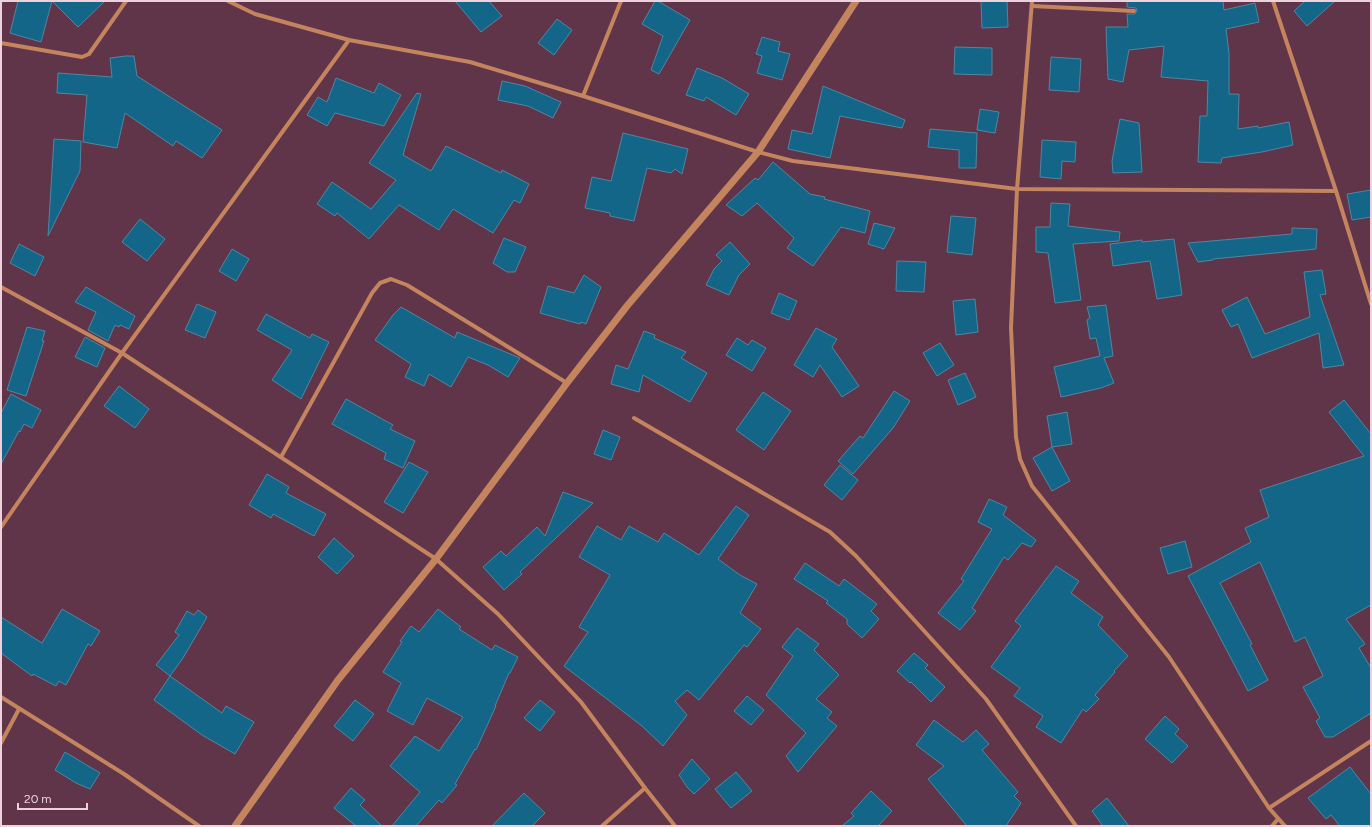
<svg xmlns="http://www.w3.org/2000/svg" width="1372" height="827" viewBox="0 0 1372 827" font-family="Figtree,sans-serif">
<rect width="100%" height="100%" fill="#603549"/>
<g fill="#136688" stroke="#53859f">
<path d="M18,1h87l-27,26 -26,-26 -11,41 -31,-9z"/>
<path d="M455,1h34l13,15 -21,16z"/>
<path d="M655,1h3l32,19 -31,54 -8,-4 12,-34 -21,-12z"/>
<path d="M981,1h26l1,26 -26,1z"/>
<path d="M1127,1h96l1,9 31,-7 4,19 -33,7 3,24v41h10l-1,35 20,-3v2l31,-6 4,23 -31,7 -40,6 -1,5 -23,-1 2,-46h7l1,-35 -47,-4 3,-31 -35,4 -6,32 -15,-3 -2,-52h22l-1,-13h8l2,-3 -1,-3 -9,-1z"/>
<path d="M1305,1h30l-28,25 -13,-15z"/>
<path d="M557,19l15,11 -18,25 -16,-12z"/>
<path d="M762,37l18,5 -2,9 12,3 -8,26 -25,-7 5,-17 -6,-2z"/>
<path d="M955,47l37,1v27l-38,-1z"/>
<path d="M126,56h8l3,20 85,54 -20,28 -26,-17 -3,5 -48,-33 -8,35 -34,-6 4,-47 -30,-2 1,-20 54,4 -2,-19z"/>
<path d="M1051,57l30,2 -2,33 -30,-2z"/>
<path d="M697,68l25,10 27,16 -13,21 -30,-18 -2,4 -18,-6z"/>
<path d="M336,78l38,15 5,-10 22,12 -17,31 -49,-13 -8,13 -20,-11 11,-18 9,5z"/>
<path d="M502,81l23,5 36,16 -8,16 -25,-12 -30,-6z"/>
<path d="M823,86l82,34 -3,8 -62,-12 -10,42 -42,-9 4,-19 20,4z"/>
<path d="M417,93l4,1 -18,61 28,16 15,-25 55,27 1,-3 27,14 -9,19 -6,-3 -21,33 -40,-24 -14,21 -40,-25 -30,34 -32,-26 -2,3 -18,-12 15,-22 39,27 25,-29 -27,-17z"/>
<path d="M980,109l19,3 -4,21 -18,-3z"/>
<path d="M1120,119l19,4 3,49 -29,1 -1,-12z"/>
<path d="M930,129l47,4 -1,35h-17v-18l-31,-3z"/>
<path d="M623,133l65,16 -6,25 -7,-5 -4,4 -24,-5 -13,53 -24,-5v-3l-25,-5 7,-31 19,4z"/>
<path d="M54,139l27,2 -1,30 -32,65z"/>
<path d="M1042,140l34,2 -1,20 -13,-1 -1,18 -21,-2z"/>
<path d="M773,162l37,32 15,3 -1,2 46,12 -5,22 -24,-6 -28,39 -26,-18 7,-10 -37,-35 -15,13 -16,-11 29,-27 3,2z"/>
<path d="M1371,190v27l-19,3 -5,-26z"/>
<path d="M1051,203l19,1 -2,22 52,6 -1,9 -46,3 8,56 -26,3 -7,-50 -12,-1v-25h14z"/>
<path d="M951,216l25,2 -4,37 -25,-3z"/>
<path d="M140,219l25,20 -18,22 -25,-19z"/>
<path d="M874,223l21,5 -11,21 -16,-5z"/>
<path d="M1292,228l25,1 -1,20 -103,10v1l-15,2 -10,-19 104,-9z"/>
<path d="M504,238l22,9 -11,25h-8l-14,-9z"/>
<path d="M1174,239l8,56 -25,4 -7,-38 -37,5 -3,-22 32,-4v2z"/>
<path d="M730,242l20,22 -11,11 -10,20 -23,-10 8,-16 8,-8 -6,-6z"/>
<path d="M19,244l25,13 -9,19 -25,-13z"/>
<path d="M232,249l17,10 -13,22 -17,-10z"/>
<path d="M897,261l29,1 -2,30 -28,-1z"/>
<path d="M1322,270l4,24 -6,1 24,70 -21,3 -4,-35 -67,25 -14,-34 -7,3 -9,-17 25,-13 18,37 45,-17 -6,-45z"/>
<path d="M584,275l17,12 -15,37 -5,-2 -1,2 -40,-11 8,-27 26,7z"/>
<path d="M86,287l49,29 -6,13 -9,-4 -1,2 -4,-2 -7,16 -20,-11 8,-18 -21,-10z"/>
<path d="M779,293l18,8 -8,19 -18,-7z"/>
<path d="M975,299l3,33 -22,3 -3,-34z"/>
<path d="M197,304l19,8 -11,26 -20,-8z"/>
<path d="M1106,305l7,51 -9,2 10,25 -13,5 -40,9 -7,-30 46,-11 -4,-18 -6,1 -3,-19 3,-2 -3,-11z"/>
<path d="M401,307l54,31 2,-6 63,26 -12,19 -20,-12 -20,-8 -17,30 -22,-13 -5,12 -19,-9 6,-13 -36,-24 18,-25z"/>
<path d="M266,314l44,24 2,-4 17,8 -28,57 -29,-19 20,-30 -35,-20z"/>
<path d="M27,327l18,4 -3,10h2l-18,55 -19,-6z"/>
<path d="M816,328l21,11 -5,8 27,39 -17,11 -22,-32 -7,12 -19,-12z"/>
<path d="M644,331l11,4 -1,3 32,14 -5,6 26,15 -17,29 -47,-27 -4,17 -28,-8 5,-19 12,4z"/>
<path d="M85,337l20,11 -8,19 -22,-10z"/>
<path d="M737,338l11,7 4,-5 14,8 -14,23 -26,-16z"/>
<path d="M940,343l14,22 -17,11 -14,-23z"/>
<path d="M965,373l11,24 -18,8 -10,-25z"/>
<path d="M119,386l30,23 -14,19 -31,-22z"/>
<path d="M894,391l16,10 -17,27 -40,46 -15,-13 22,-25 3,2z"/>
<path d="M763,392l28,19 -27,39 -28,-20z"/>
<path d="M11,394l30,16 -9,18 -8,-4 -4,8 -1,-1 -18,33v-51z"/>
<path d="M346,399l47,26 -3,4 25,12 -12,27 -19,-9 2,-6 -54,-29z"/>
<path d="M1344,400l27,34v171l-25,14 19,25 -6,4 12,20v45l-38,24h-8l-9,-16 4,-3 -17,-31 20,-11 -18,-39 -10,5 -35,-80 -40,21 32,61 -2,1 18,35 -20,11 -60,-115 63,-34 -6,-14 24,-11 -9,-27 104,-34 -35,-44z"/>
<path d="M1067,412l5,32 -20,3 -5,-31z"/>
<path d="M603,430l17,7 -9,23 -17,-6z"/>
<path d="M1052,447l18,34 -18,10 -19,-33z"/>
<path d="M409,462l19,10 -25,41 -19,-11z"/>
<path d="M840,465l18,15 -16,20 -18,-15z"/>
<path d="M267,474l22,13 -3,6 40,21 -12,22 -41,-22 -2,4 -22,-13z"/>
<path d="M563,492l30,11 -73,69 2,2 -18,16 -21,-23 18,-16 5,5 31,-29 8,9z"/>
<path d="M989,499l18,8 -4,8 33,25 -5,7 -9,-4 -14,17 -4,-3 -32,51 4,3 -16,19 -22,-17 26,-32 -3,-2 31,-50 -14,-7z"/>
<path d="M736,506l13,9 -31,44 22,16 17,9 -17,29 21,16 -14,18 -3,-2 -45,55 -12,-10 -12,11 12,14 -24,31 -21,-20 -78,-60 24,-34 -9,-5 31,-52 -31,-18 18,-31 24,14 8,-14 29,16 6,-9 35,22z"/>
<path d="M334,538l20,18 -17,18 -19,-17z"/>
<path d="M1185,541l7,26 -24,7 -8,-26z"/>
<path d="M805,563l34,23 5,-7 33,25 -6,7 8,8 -17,19 -15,-14v-5l-21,-16 2,-2 -34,-22z"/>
<path d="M1056,566l23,15 -8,12 32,24 -5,8 30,31 -14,15 1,1 -20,23 4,4 -13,13 -3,-3 -22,34 -25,-16 7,-11 -29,-20 6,-8 -29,-21 30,-41 -6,-5z"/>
<path d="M62,609l38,22 -9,15 -3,-2 -22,41 -7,-4 -3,5 -23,-12 -1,2 -31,-23v-36l41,26z"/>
<path d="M438,609l23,18 -2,2 33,21 3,-5 23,12 -8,16h-1l-14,33h1l-20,44 -1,-1 -20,35 2,1 -15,18 -3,-3 -23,26h-24l28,-34 -30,-26 25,-30 24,15 24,-34 -36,-19 -14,27 -26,-14 14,-28 -18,-11 19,-30 -2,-1 11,-15 8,6z"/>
<path d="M198,610l9,7 -24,41 -13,18 -14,-11 23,-30 -4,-3 12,-21 7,4z"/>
<path d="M797,628l22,16 -5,6 25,25 -23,24 16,13 -5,6 10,8 -39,46 -12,-16 20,-23 -40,-38 27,-39 -11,-9z"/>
<path d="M914,653l14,12 -3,3 20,19 -14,15 -20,-20 -1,1 -13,-12z"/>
<path d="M170,676l52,37 4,-7 28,16 -19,32 -33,-19 -48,-35z"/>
<path d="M747,696l17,14 -13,15 -17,-14z"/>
<path d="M355,700l19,14 -21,27 -19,-15z"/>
<path d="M540,700l15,12 -15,19 -16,-13z"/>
<path d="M1165,716l14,13 -4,5 13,12 -16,17 -27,-24z"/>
<path d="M934,720l29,22 13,-12 13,14 -7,6 36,42 -4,4 7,7 -15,23h-39l-39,-47 16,-13 -28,-21z"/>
<path d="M65,752l35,21 -10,16 -14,-6 -21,-13z"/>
<path d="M692,759l18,20 -16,15 -7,-7 -8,-12z"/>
<path d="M1350,767l21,27v32h-31l-9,-11 -5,4 -18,-21z"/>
<path d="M736,772l16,19 -21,17 -16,-19z"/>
<path d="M351,788l14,12 -5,5 22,21h-26l-22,-18z"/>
<path d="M871,791l21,20 -14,15h-36l12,-10 -3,-3z"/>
<path d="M524,793l21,20 -13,13h-40z"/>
<path d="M1107,798l22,28h-26l-11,-15z"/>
</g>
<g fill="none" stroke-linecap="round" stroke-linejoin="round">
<g stroke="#c4845d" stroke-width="4">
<path d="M228,1l27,13 94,26"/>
<path d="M1032,1l-15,188 -6,139 5,109 4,22 12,27 137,171 100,151 16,18"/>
<path d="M1273,1l63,190 35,113"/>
<path d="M1032,6l102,5"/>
<path d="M1,43l81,14 7,-3 37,-53"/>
<path d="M583,96l38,-95"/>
<path d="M1,287l121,66 314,206 62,55 83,88 64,86 30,38"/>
<path d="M634,418l196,114 26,24 130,143 90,127"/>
<path d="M281,457l91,-164 8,-10 11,-4 16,6 160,98"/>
<path d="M1,527l121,-174 227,-313 121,22 113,34 175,56 35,9 224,28 319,2"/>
<path d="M1,697l123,77 75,52"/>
<path d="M1,743l18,-34"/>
<path d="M1269,808l102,-67"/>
<path d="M602,826l43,-38"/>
<path d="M1272,826l6,-7"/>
</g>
<path stroke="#c4845d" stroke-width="7" d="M235,826l103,-146 98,-121 131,-176 60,-77 131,-154 98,-151"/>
</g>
<rect width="1372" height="827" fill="none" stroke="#edd1dc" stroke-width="4"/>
<path d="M18 803v6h69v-6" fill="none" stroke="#edd1dc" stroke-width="2"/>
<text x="24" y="803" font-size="12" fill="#edd1dc" stroke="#603549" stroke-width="3" paint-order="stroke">20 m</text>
</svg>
